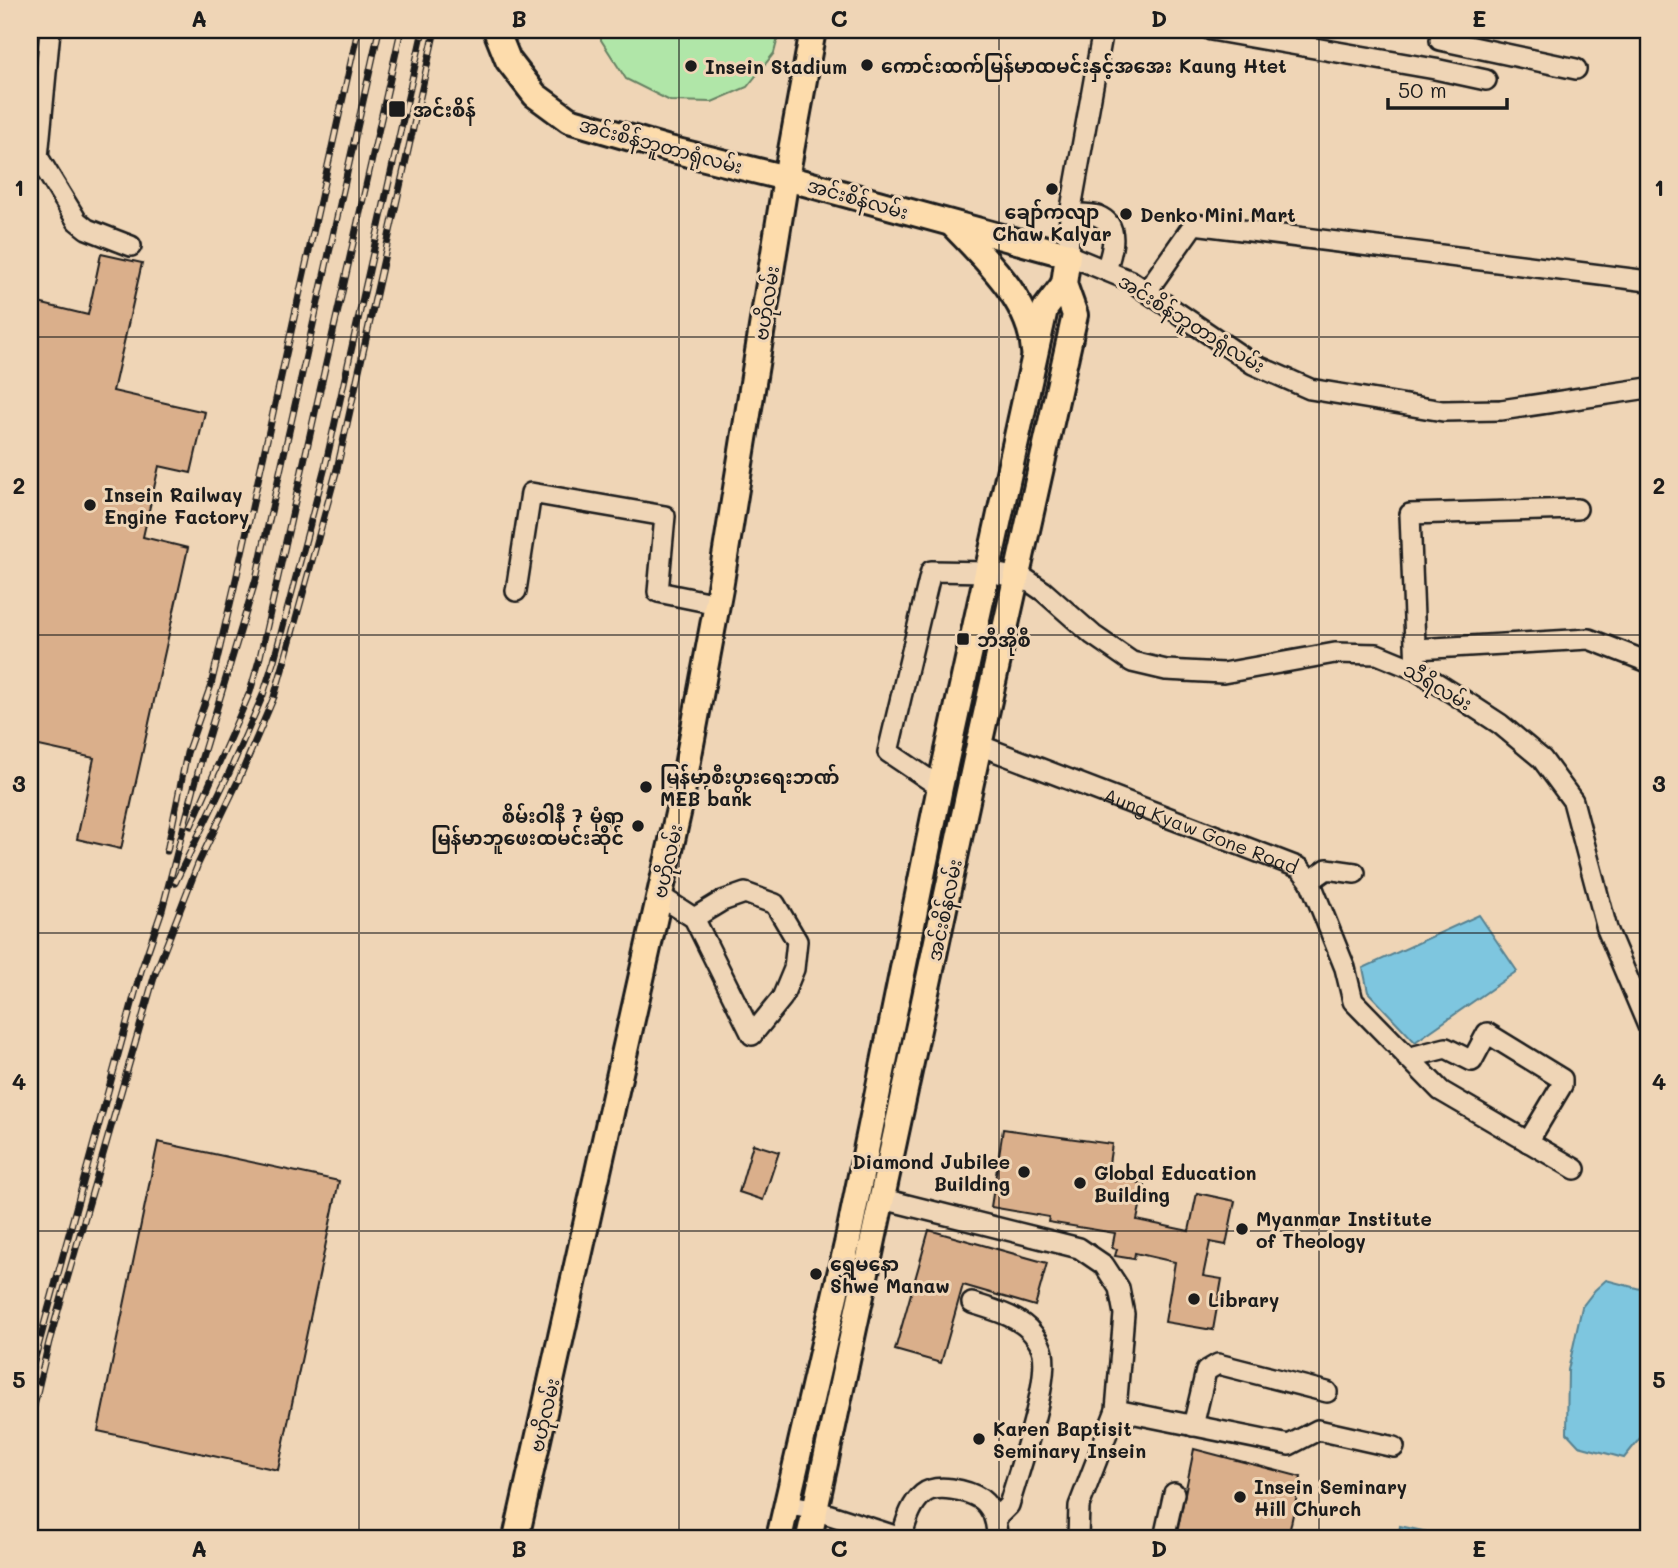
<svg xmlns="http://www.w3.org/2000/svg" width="1678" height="1568" viewBox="0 0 1678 1568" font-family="Mali,'Noto Sans Myanmar',sans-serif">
<rect width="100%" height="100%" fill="#efd5b6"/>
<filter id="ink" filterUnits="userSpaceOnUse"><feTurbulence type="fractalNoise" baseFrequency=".0143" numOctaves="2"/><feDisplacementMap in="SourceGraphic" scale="14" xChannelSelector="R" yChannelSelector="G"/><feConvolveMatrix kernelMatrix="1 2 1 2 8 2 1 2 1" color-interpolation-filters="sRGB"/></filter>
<g filter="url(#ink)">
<path fill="#b0e6a8" stroke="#668162" stroke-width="2" d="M601,30h179l-6,23 -27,34 -35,15 -42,-1 -44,-22 -25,-39z"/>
<g fill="#7ec6df" stroke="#578291" stroke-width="2">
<path d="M1479,915l38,56 -102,71 -47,-50 -5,-24z"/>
<path d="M1606,1280l42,11v108l-7,38 -17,21 -45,-12 -12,-13 1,-63 14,-63 13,-17z"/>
<path d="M1400,1526l55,12h-57z"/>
</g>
<g fill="#daaf8b" stroke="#1c1c1c" stroke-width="2">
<path d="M101,254l41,9 -29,128 92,21 -14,61 -32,-7 -16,71 45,11 -67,301 -44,-10 17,-81 -64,-14v-443l58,14z"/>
<path d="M1003,1129l109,15 -5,32 38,8 -8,36 52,11 8,-38 38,8 -9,44 -16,-3 -7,34 19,3 -9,51 -48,-8 10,-60 -40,-9 -1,6 -19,-3 2,-7 -5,-1 3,-15 -67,-11 1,-5 -58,-10z"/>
<path d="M158,1142l181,39 -61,289 -180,-39z"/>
<path d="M753,1144l26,8 -16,48 -24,-8z"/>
<path d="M929,1230l118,33 -12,43 -72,-21 -22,78 -46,-13z"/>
<path d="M1194,1449l107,28 -13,61h-112z"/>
</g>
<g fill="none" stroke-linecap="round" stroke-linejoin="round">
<defs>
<g id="minor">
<path d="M50,30l-12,127 39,64 10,8 44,17"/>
<path d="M1103,30l-33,184 -2,41 63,26 122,83 57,25 133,22 58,-1 147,-22"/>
<path d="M1211,30l224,39 51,11"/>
<path d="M1440,40l136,29"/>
<path d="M1070,214c8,0 20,-1 28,2 23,9 14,36 8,54"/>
<path d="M1147,291l47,-67 454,57"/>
<path d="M516,591l15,-98 134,23 -7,76 59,12"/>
<path d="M1416,649l173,-10 59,23"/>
<path d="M1416,670l-6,-156 167,-5"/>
<path id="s1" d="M979,745l321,123 10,13 35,87 8,33 88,90 134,78"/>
<path d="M940,787l-52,-35 43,-181 58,1 38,8 16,11 50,44 39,27 34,8 57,3 112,-20 42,1 39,16 38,24 46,30 42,35 31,42 34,128 41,97"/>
<path d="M1310,881l17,-12 28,4"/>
<path d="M660,896l34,22 58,117 30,-37 12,-29 3,-28 -22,-37 -30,-11 -23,8 -28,17"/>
<path d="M1407,1058l39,-10 26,13 15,-28 75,46v6l-34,57"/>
<path d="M883,1199l196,49 25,17 15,23 5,26 -8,96 -37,96 -1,32"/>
<path d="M972,1303c21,7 47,13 61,31 4,5 9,13 10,19 6,32 -24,117 -34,152l-13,13"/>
<path d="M1116,1410l173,35 29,-15 76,17"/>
<path d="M1193,1426l13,-55 12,-7 109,28"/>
<path d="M787,1504l28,6 86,28"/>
<path d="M901,1538c5,-15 9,-33 22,-44 13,-11 44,-4 58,5 12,9 16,25 16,39"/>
<path d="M1164,1538l10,-45"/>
</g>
<g id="major">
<path d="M496,30l12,30 27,35 34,25 100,29 117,29 282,77 -4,29 11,31 -96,430 -170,793"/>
<path d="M953,225c33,35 78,76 81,126"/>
<path d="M516,1538l163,-729 41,-221 66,-410 27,-148"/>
<path d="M779,1538l68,-294 93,-457 105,-478 19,-25"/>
</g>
</defs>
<use href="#minor" stroke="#1c1c1c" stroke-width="24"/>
<use href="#major" stroke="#1c1c1c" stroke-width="30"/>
<use href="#minor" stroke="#efd5b6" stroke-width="19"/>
<use href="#major" stroke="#fddcac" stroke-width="24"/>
<defs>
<g id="rail">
<path d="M191,826l59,-134 10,-35 141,-627"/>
<path d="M167,851l20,-98 24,-68 26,-110 121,-545"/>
<path d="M175,883l54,-110 34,-78 11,-35 51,-193 98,-437"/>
<path d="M30,1376l111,-405 21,-61 40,-153 54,-178 123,-549"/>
<path d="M30,1423l19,-81 106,-368 43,-110 41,-85 35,-82 10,-34 53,-194 98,-439"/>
</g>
</defs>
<use href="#rail" stroke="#1c1c1c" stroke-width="7"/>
<use href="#rail" stroke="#efd5b6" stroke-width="4.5" stroke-dasharray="13" stroke-linecap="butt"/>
</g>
</g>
<path fill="none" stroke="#1c1c1c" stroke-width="2" stroke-opacity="0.55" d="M359,30v1508M679,30v1508M999,30v1508M1319,30v1508M30,337h1618M30,635h1618M30,933h1618M30,1231h1618"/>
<g fill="#1c1c1c" stroke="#efd5b6" stroke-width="2.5">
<circle cx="867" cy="65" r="7"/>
<circle cx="691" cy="66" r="7"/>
<rect x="388" y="100" width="18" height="18" rx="3.5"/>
<circle cx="1052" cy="189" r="7"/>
<circle cx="1126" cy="214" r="7"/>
<circle cx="90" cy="505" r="7"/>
<rect x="956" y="632" width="14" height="14" rx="3.5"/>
<circle cx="646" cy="787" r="7"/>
<circle cx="638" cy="826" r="7"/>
<circle cx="1024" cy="1172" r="7"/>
<circle cx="1080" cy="1183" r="7"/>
<circle cx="1242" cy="1229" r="7"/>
<circle cx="816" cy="1274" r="7"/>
<circle cx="1194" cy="1299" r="7"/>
<circle cx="979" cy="1439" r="7"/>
<circle cx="1240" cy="1497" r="7"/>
</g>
<g text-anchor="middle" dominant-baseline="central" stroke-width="6" stroke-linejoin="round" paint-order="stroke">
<g font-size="19" font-weight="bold" fill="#1c1c1c" stroke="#efd5b6" text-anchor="start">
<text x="881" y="65">ကောင်းထက်မြန်မာထမင်းနှင့်အအေး Kaung Htet</text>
<text x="705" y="66">Insein Stadium</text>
<text x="413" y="109">အင်းစိန်</text>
<text x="1052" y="211" text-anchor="middle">ချော်ကလျာ<tspan x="1052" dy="22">Chaw Kalyar</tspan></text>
<text x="1140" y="214">Denko Mini Mart</text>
<text x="104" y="494">Insein Railway<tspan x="104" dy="22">Engine Factory</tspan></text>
<text x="977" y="639">ဘီအိုစီ</text>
<text x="660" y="776">မြန်မာ့စီးပွားရေးဘဏ်<tspan x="660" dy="22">MEB bank</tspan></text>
<text x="624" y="815" text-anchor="end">စိမ်းဝါနီ 7 မုံရွာ<tspan x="624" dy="22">မြန်မာဘူဖေးထမင်းဆိုင်</tspan></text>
<text x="1010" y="1161" text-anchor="end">Diamond Jubilee<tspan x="1010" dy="22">Building</tspan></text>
<text x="1094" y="1172">Global Education<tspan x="1094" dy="22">Building</tspan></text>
<text x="1256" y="1218">Myanmar Institute<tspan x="1256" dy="22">of Theology</tspan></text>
<text x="830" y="1263">ရွှေမနော<tspan x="830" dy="22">Shwe Manaw</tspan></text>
<text x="1208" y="1299">Library</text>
<text x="993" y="1428">Karen Baptisit<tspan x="993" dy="22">Seminary Insein</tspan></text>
<text x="1254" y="1486">Insein Seminary<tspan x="1254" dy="22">Hill Church</tspan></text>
</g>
<g font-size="19" fill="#1c1c1c" stroke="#efd5b6">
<text transform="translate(661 145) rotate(15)">အင်းစိန်ဘူတာရုံလမ်း</text>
<text transform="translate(858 198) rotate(16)">အင်းစိန်လမ်း</text>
<text transform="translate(766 303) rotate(-81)">ဗဟိုလမ်း</text>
<text transform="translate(1192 323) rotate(32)">အင်းစိန်ဘူတာရုံလမ်း</text>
<text transform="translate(1438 686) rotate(30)">သီရိလမ်း</text>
<text stroke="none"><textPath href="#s1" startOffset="238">Aung Kyaw Gone Road</textPath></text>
<text transform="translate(667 861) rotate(-77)">ဗဟိုလမ်း</text>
<text transform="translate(944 910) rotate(-78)">အင်းစိန်လမ်း</text>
<text transform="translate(544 1415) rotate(-77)">ဗဟိုလမ်း</text>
</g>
</g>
<rect width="1678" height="1568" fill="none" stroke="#efd5b6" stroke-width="77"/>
<path d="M1388 98v10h119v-10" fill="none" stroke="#1c1c1c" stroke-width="3.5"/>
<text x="1398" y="98" font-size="21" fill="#1c1c1c" stroke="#efd5b6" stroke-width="5" paint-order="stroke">50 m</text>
<rect x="38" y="38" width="1602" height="1492" fill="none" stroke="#1c1c1c" stroke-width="2.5"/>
<g font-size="23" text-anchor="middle" font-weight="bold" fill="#1c1c1c">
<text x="199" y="27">A</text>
<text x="519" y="27">B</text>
<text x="839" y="27">C</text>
<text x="1159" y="27">D</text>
<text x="1479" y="27">E</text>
<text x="19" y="196">1</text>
<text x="1659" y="196">1</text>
<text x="19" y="494">2</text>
<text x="1659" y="494">2</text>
<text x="19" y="792">3</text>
<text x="1659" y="792">3</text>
<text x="19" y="1090">4</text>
<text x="1659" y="1090">4</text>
<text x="19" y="1388">5</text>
<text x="1659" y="1388">5</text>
<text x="199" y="1557">A</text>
<text x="519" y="1557">B</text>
<text x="839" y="1557">C</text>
<text x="1159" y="1557">D</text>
<text x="1479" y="1557">E</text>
</g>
</svg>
